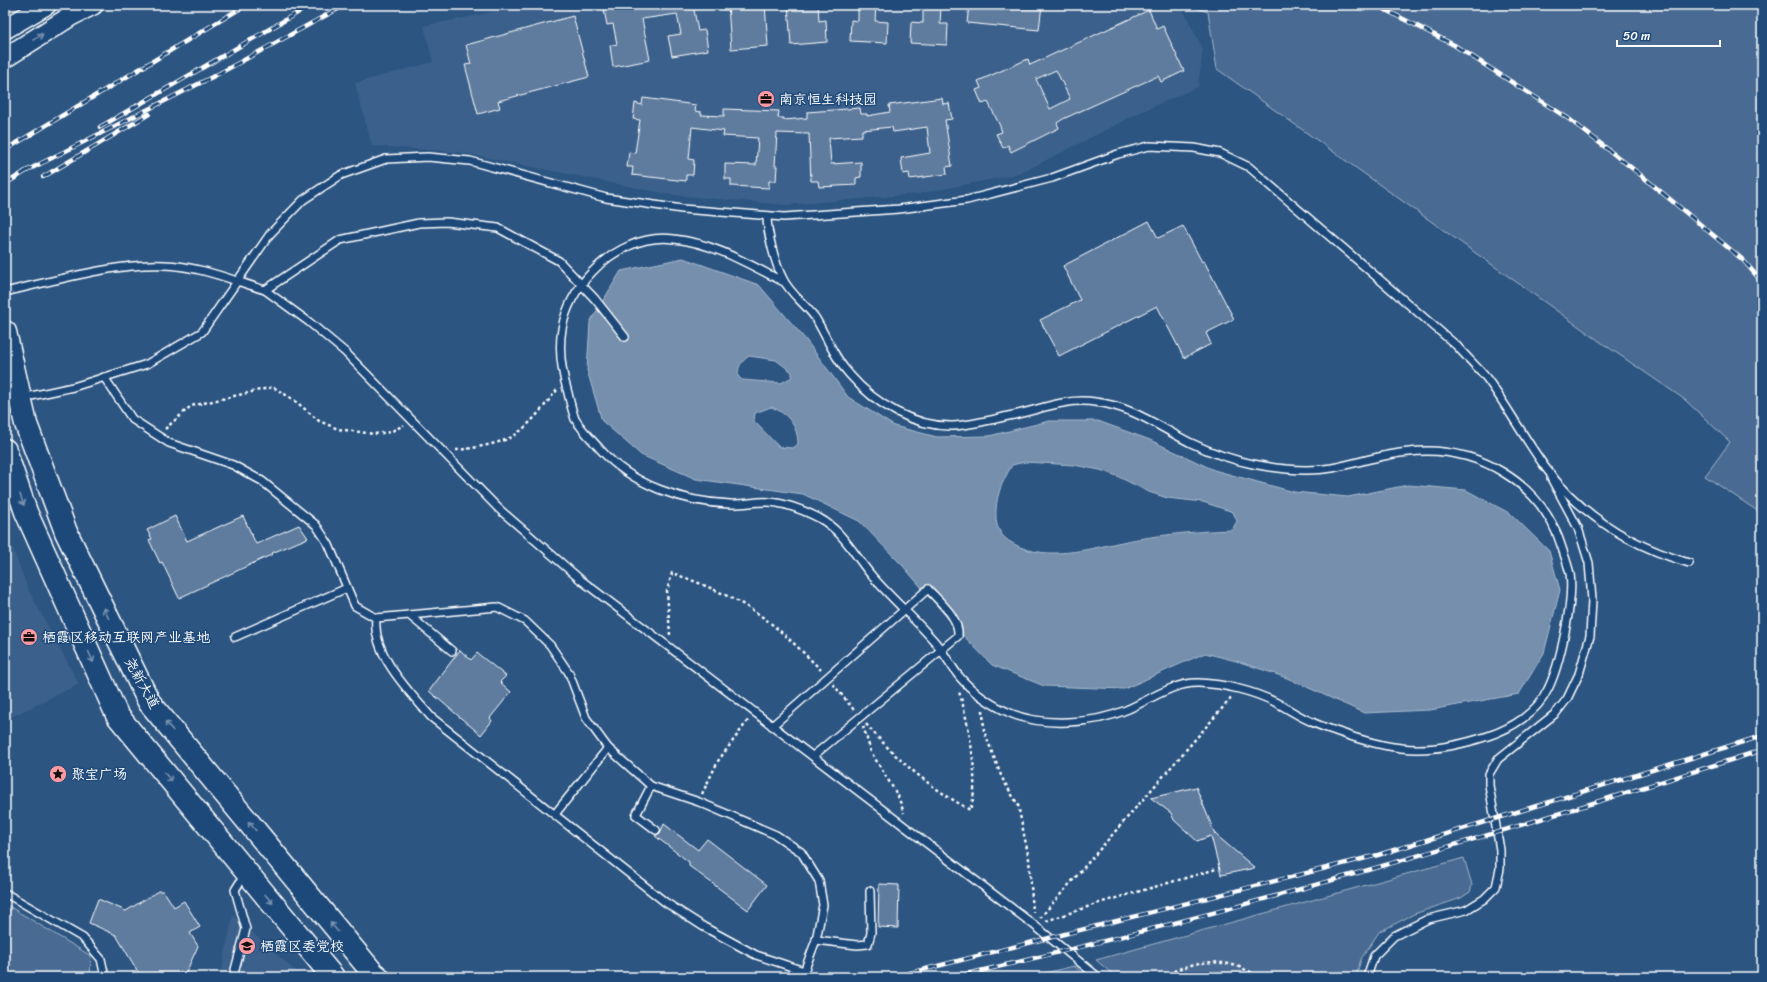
<svg xmlns="http://www.w3.org/2000/svg" width="1767" height="982" viewBox="0 0 1767 982" font-family="Sriracha,'LXGW WenKai TC',sans-serif">
<rect width="100%" height="100%" fill="#2c5582"/>
<filter id="ink" filterUnits="userSpaceOnUse"><feTurbulence type="fractalNoise" baseFrequency=".025" numOctaves="2"/><feDisplacementMap in="SourceGraphic" scale="8" xChannelSelector="R" yChannelSelector="G"/><feConvolveMatrix kernelMatrix="1 2 1 2 8 2 1 2 1" color-interpolation-filters="sRGB"/></filter>
<g filter="url(#ink)">
<g fill="#3b618b">
<path d="M527,5h645l11,5 20,39 -5,38 -53,23 -126,64 -101,20 -132,11 -114,-10 -214,-43 -86,-6 -17,-63 78,-21 -9,-36z"/>
<path d="M5,528l23,61 51,95 -74,36z"/>
<path d="M233,915l69,62h-82z"/>
</g>
<g fill="#486b92" stroke="#a4b5c8">
<path d="M1187,5h575v509l-57,-38 25,-34 -46,-43 -82,-56 -385,-274 -9,-57z"/>
<path d="M1464,858l8,27 -2,7 -9,6 -47,16 -35,18 -18,27 -5,18h-240l-20,-17z"/>
<path d="M7,905l84,51 -1,21h-85v-71z"/>
<path d="M1074,966l13,11h-59z"/>
</g>
<path fill="#748fad" stroke="#acbcce" fill-rule="evenodd" d="M683,258l76,27 47,55 42,57 46,29 43,11 52,-1 60,-15h49l52,19 64,30 80,22 54,5 60,-12 58,5 45,24 38,37 11,39 -16,63 -25,41 -89,16 -66,3 -77,-35 -47,-16 -35,-9 -81,36 -80,-3 -52,-21 -36,-37 -53,-62 -44,-45 -56,-27 -107,-15 -55,-24 -39,-34 -15,-51 3,-48 31,-51zM749,356l27,4 16,12v5l-11,6 -39,-3 -4,-4c0,-10 3,-14 11,-20zM771,407c17,6 27,20 27,37l-5,4 -14,-1 -25,-26 1,-8zM1025,462l49,3 26,5 17,6 32,16 18,6 36,4 30,10 4,9 -5,9c-32,1 -63,4 -94,9 -39,6 -88,26 -126,4 -9,-5 -15,-13 -16,-24 -1,-22 5,-35 16,-54z"/>
<g fill="#5e7c9f" stroke="#fff" fill-rule="evenodd">
<path d="M631,5h62l5,26 7,-1 3,20 -36,6 -4,-20 13,-2 -4,-20 -35,5 8,41 -37,7 -3,-21 7,-2 -4,-20 -6,1 -3,-15z"/>
<path d="M728,5h37l3,41 -37,3z"/>
<path d="M788,5h30l1,16 7,-1 1,22 -36,3z"/>
<path d="M858,5h18l-1,16 13,1 -1,21 -37,-2 1,-21 7,1z"/>
<path d="M923,5h18l-1,19h8l-1,21 -37,-2 1,-21 12,1z"/>
<path d="M969,5h73l-3,25 -72,-7z"/>
<path d="M1149,10l8,19 6,-3 21,45 -23,11 -3,-6 -95,43 -6,4 2,5 -48,24 -3,-7 -5,3 -7,-14 6,-2 -2,-6 -12,-24 -6,2 -6,-14 5,-2 -3,-7 50,-22 2,6zM1056,70l14,29 -20,10 -14,-30z"/>
<path d="M573,16l16,61 -91,24 2,7 -22,6 -13,-49 6,-1 -5,-19z"/>
<path d="M643,98l53,7 -1,6 6,1v3l23,1v-7l55,2 -1,7h6v2l23,-2v-6l53,-4 1,6h6v2l23,-4 -1,-7 53,-7 1,6 6,-1 3,16 -7,1 7,46 -6,1 1,7 -37,5 -1,-6 -6,1 -2,-16 29,-5 -3,-26 -34,5 -1,-5 -30,3v6l-33,2 2,26 30,-2v15l-5,1v7l-37,2 -1,-6h-7l-2,-47 -32,-1 -2,33h2l-1,15h-7v7l-38,-2v-7h-6v-15l31,1 2,-27 -35,-2 1,-5 -32,-4 -3,32 5,1 -1,15h-7v6l-54,-6 1,-8h-6l2,-15 6,1 5,-33 -7,-1 2,-16 7,2z"/>
<path d="M1149,221l9,17 25,-12 19,36 2,-1 30,58 -28,14 5,11 -27,14 -27,-52 -98,50 -19,-36 40,-20 -17,-34z"/>
<path d="M175,516l12,25 56,-25 13,28 43,-19 9,13 -36,15 1,1 -94,44 -17,-36 -2,1 -11,-23 3,-1 -5,-9z"/>
<path d="M460,650l11,10 6,-7 29,23 -6,6 11,10 -21,26 2,3 -11,14 -52,-44z"/>
<path d="M1196,787l19,47 40,34 -34,7 -10,-39 -14,5 -23,-21 -3,-7 -20,-15z"/>
<path d="M664,824l34,26 9,-11 60,46 -19,25 -59,-44v-4l-34,-26 5,-3z"/>
<path d="M879,884l20,1 -1,43 -20,-1z"/>
<path d="M158,891h5l2,2 9,14 10,-6 16,26 -10,6 8,13 -14,31h-43l-25,-42 -27,-12 9,-24 28,12z"/>
</g>
<g fill="none" stroke-linecap="round" stroke-linejoin="round">
<defs>
<g id="service">
<path d="M767,216c0,16 8,48 16,63 7,15 24,26 33,40 11,19 19,40 34,56 25,29 64,52 103,51 20,-1 45,-8 65,-12 26,-6 50,-16 77,-12 37,4 64,25 96,41 19,9 42,17 62,21 25,5 54,8 79,4 26,-5 51,-14 77,-16 68,-7 133,30 153,96 3,9 6,17 8,26 4,26 -10,91 -22,115 -11,24 -36,39 -60,47 -55,18 -88,17 -141,-1 -13,-5 -26,-8 -37,-14 -12,-5 -23,-13 -35,-19 -22,-11 -51,-18 -76,-19 -26,-1 -49,17 -73,27 -32,14 -84,17 -116,3 -19,-8 -39,-22 -52,-38 -8,-11 -14,-22 -23,-33 -20,-23 -43,-43 -63,-66 -17,-20 -29,-45 -53,-58 -14,-7 -34,-15 -50,-16 -13,-1 -26,3 -39,2 -48,-2 -98,-19 -130,-55 -8,-9 -19,-20 -25,-30 -3,-8 -5,-17 -7,-26 -14,-46 -10,-85 24,-121 21,-22 51,-37 82,-33 40,4 74,25 110,43"/>
<path d="M5,292c48,-11 110,-29 159,-27 35,1 68,15 101,25"/>
<path d="M625,337l-30,-38 -36,-38 -61,-33 -51,-6 -28,1 -79,17 -75,50 44,32 36,30 154,157 82,71 453,345 64,52"/>
<path d="M104,377l28,42 37,24 64,22 29,16 54,44 13,20 26,61 21,12c-4,37 33,73 55,99l234,185 39,25 52,28 48,16"/>
<path d="M22,398l51,-11 74,-23 55,-32 68,-98 33,-34 38,-25 45,-16 42,-2 42,4 136,37 76,11 102,8 115,-8 68,-9 85,-22 66,-24 31,-8 45,2 26,5 29,14 208,179c10,12 22,22 31,34 20,28 37,59 57,87 36,49 87,79 144,96"/>
<path d="M409,615l43,36"/>
<path d="M376,618l121,-11 28,14 25,24 19,28 17,45 22,30 43,38 48,16 77,33 25,17 18,29 4,24 -7,35 -14,37"/>
<path d="M235,637l112,-49"/>
<path d="M772,726l156,-137c11,12 32,29 30,47l-145,120"/>
<path d="M651,786l-15,29 20,15"/>
<path d="M555,814l53,-66"/>
<path d="M5,893l78,45 18,21 4,18"/>
<path d="M816,940l41,5 11,-1 3,-11 -1,-42"/>
<path d="M233,977l13,-48 -11,-39 10,-16"/>
<path d="M1367,977l7,-21 20,-20 34,-17 38,-9 18,-11 12,-12 4,-18v-19l-11,-65v-11l9,-15 58,-46 11,-14 12,-25 11,-38 2,-36 -3,-37 -11,-35 -27,-50"/>
</g>
<g id="tertiary">
<path d="M5,29l41,-24"/>
<path d="M5,58l66,-42 22,-11"/>
</g>
<g id="primary">
<path d="M5,332l21,92 40,108 83,170 224,271 5,4"/>
<path d="M5,450l21,62 91,203 216,262"/>
</g>
</defs>
<use href="#service" stroke="#fff" stroke-width="10"/>
<use href="#tertiary" stroke="#fff" stroke-width="22"/>
<use href="#primary" stroke="#fff" stroke-width="25"/>
<g stroke="#fff" stroke-width="2.5" stroke-dasharray="3 3" stroke-linecap="butt">
<path d="M165,429l26,-23 82,-19 21,13 25,21 19,8 36,5 16,-2 14,-7"/>
<path d="M456,450c14,-1 48,-7 59,-15 17,-12 29,-29 42,-45"/>
<path d="M670,635l-3,-44 5,-18c29,10 59,23 85,40 23,16 44,37 64,57"/>
<path d="M833,684l21,26"/>
<path d="M983,710l1,21 18,47 16,27 11,54 4,53"/>
<path d="M866,724c32,37 62,62 104,86 11,-25 -2,-92 -11,-118"/>
<path d="M863,726l8,26 27,44 6,17"/>
<path d="M702,794l16,-33 31,-42"/>
<path d="M1040,918l192,-221"/>
<path d="M1046,921l53,-18 121,-35"/>
<path d="M1163,977c24,-15 55,-20 81,-8 4,2 10,4 13,8"/>
</g>
<use href="#service" stroke="#1f4a7a" stroke-width="7"/>
<use href="#tertiary" stroke="#1f4a7a" stroke-width="19"/>
<use href="#primary" stroke="#1f4a7a" stroke-width="22"/>
<defs>
<g id="rail">
<path d="M1376,5l78,40 115,74 73,57 101,84 19,22"/>
<path d="M100,127l211,-122"/>
<path d="M5,150l241,-145"/>
<path d="M24,172l196,-99 125,-68"/>
<path d="M43,177l106,-63"/>
<path d="M5,184l23,-14"/>
<path d="M894,977l484,-122 384,-119"/>
<path d="M954,977c273,-62 542,-142 808,-227"/>
</g>
</defs>
<use href="#rail" stroke="#fff" stroke-width="4.5"/>
<use href="#rail" stroke="#1f4a7a" stroke-width="3" stroke-dasharray="9" stroke-linecap="butt"/>
</g>
<defs><path id="oneway-shaft" d="M-6 0H5M1.5-3L5.5 0L1.5 3" fill="none" stroke-width="1.6" stroke-linecap="round" stroke-linejoin="round"/></defs>
<g stroke="#7992af">
<use href="#oneway-shaft" transform="translate(38 37) rotate(-32)"/>
<use href="#oneway-shaft" transform="translate(22 500) rotate(71)"/>
<use href="#oneway-shaft" transform="translate(106 613) rotate(-116)"/>
<use href="#oneway-shaft" transform="translate(91 657) rotate(66)"/>
<use href="#oneway-shaft" transform="translate(169 726) rotate(-130)"/>
<use href="#oneway-shaft" transform="translate(168 777) rotate(50)"/>
<use href="#oneway-shaft" transform="translate(252 826) rotate(-130)"/>
<use href="#oneway-shaft" transform="translate(269 899) rotate(50)"/>
<use href="#oneway-shaft" transform="translate(334 927) rotate(-130)"/>
</g>
</g>
<defs>
<symbol id="office-disc" viewBox="-11 -11 22 22"><circle r="9.5" fill="#ff9aa2" stroke="#1f4a7a"/><path d="M-6-3h4V-5.5h4V-3h4V5H-6ZM-1-4.5V-3h2v-1.5ZM-6 0V1H6V0Z" fill="#111"/></symbol>
<symbol id="sight-disc" viewBox="-11 -11 22 22"><circle r="9.5" fill="#ff9aa2" stroke="#1f4a7a"/><path d="M0-6L1.8-2.2L6-1.7L2.9 1.2L3.7 5.4L0 3.3L-3.7 5.4L-2.9 1.2L-6-1.7L-1.8-2.2Z" fill="#111"/></symbol>
<symbol id="school-disc" viewBox="-11 -11 22 22"><circle r="9.5" fill="#ff9aa2" stroke="#1f4a7a"/><path d="M0-5L7-2L0 1L-7-2ZM-4 1L0 2.5L4 1V4Q0 6-4 4Z" fill="#111"/></symbol>
</defs>
<g fill-rule="evenodd">
<use href="#office-disc" x="756" y="89" width="20" height="20"/>
<use href="#office-disc" x="19" y="627" width="20" height="20"/>
<use href="#sight-disc" x="48" y="764" width="20" height="20"/>
<use href="#school-disc" x="237" y="936" width="20" height="20"/>
</g>
<g text-anchor="middle" dominant-baseline="central" stroke-width="3" stroke-linejoin="round" paint-order="stroke">
<g font-size="14" fill="#fff" stroke="#1f4a7a" text-anchor="start">
<text x="779" y="99">南京恒生科技园</text>
<text x="42" y="637">栖霞区移动互联网产业基地</text>
<text x="71" y="774">聚宝广场</text>
<text x="260" y="946">栖霞区委党校</text>
</g>
<g font-size="14" fill="#fff" stroke="#1f4a7a">
<text transform="translate(142 683) rotate(61)">尧新大道</text>
</g>
</g>
<rect width="1767" height="982" fill="none" stroke="#1f4a7a" stroke-width="20"/>
<rect x="10" y="10" width="1747" height="962" fill="none" stroke="#fff" stroke-width="1.5" filter="url(#ink)"/>
<path d="M1617 40v6h103v-6" fill="none" stroke="#ffffff" stroke-width="2"/>
<text x="1623" y="40" font-size="12" fill="#ffffff" stroke="#1f4a7a" stroke-width="3" paint-order="stroke">50 m</text>
</svg>
